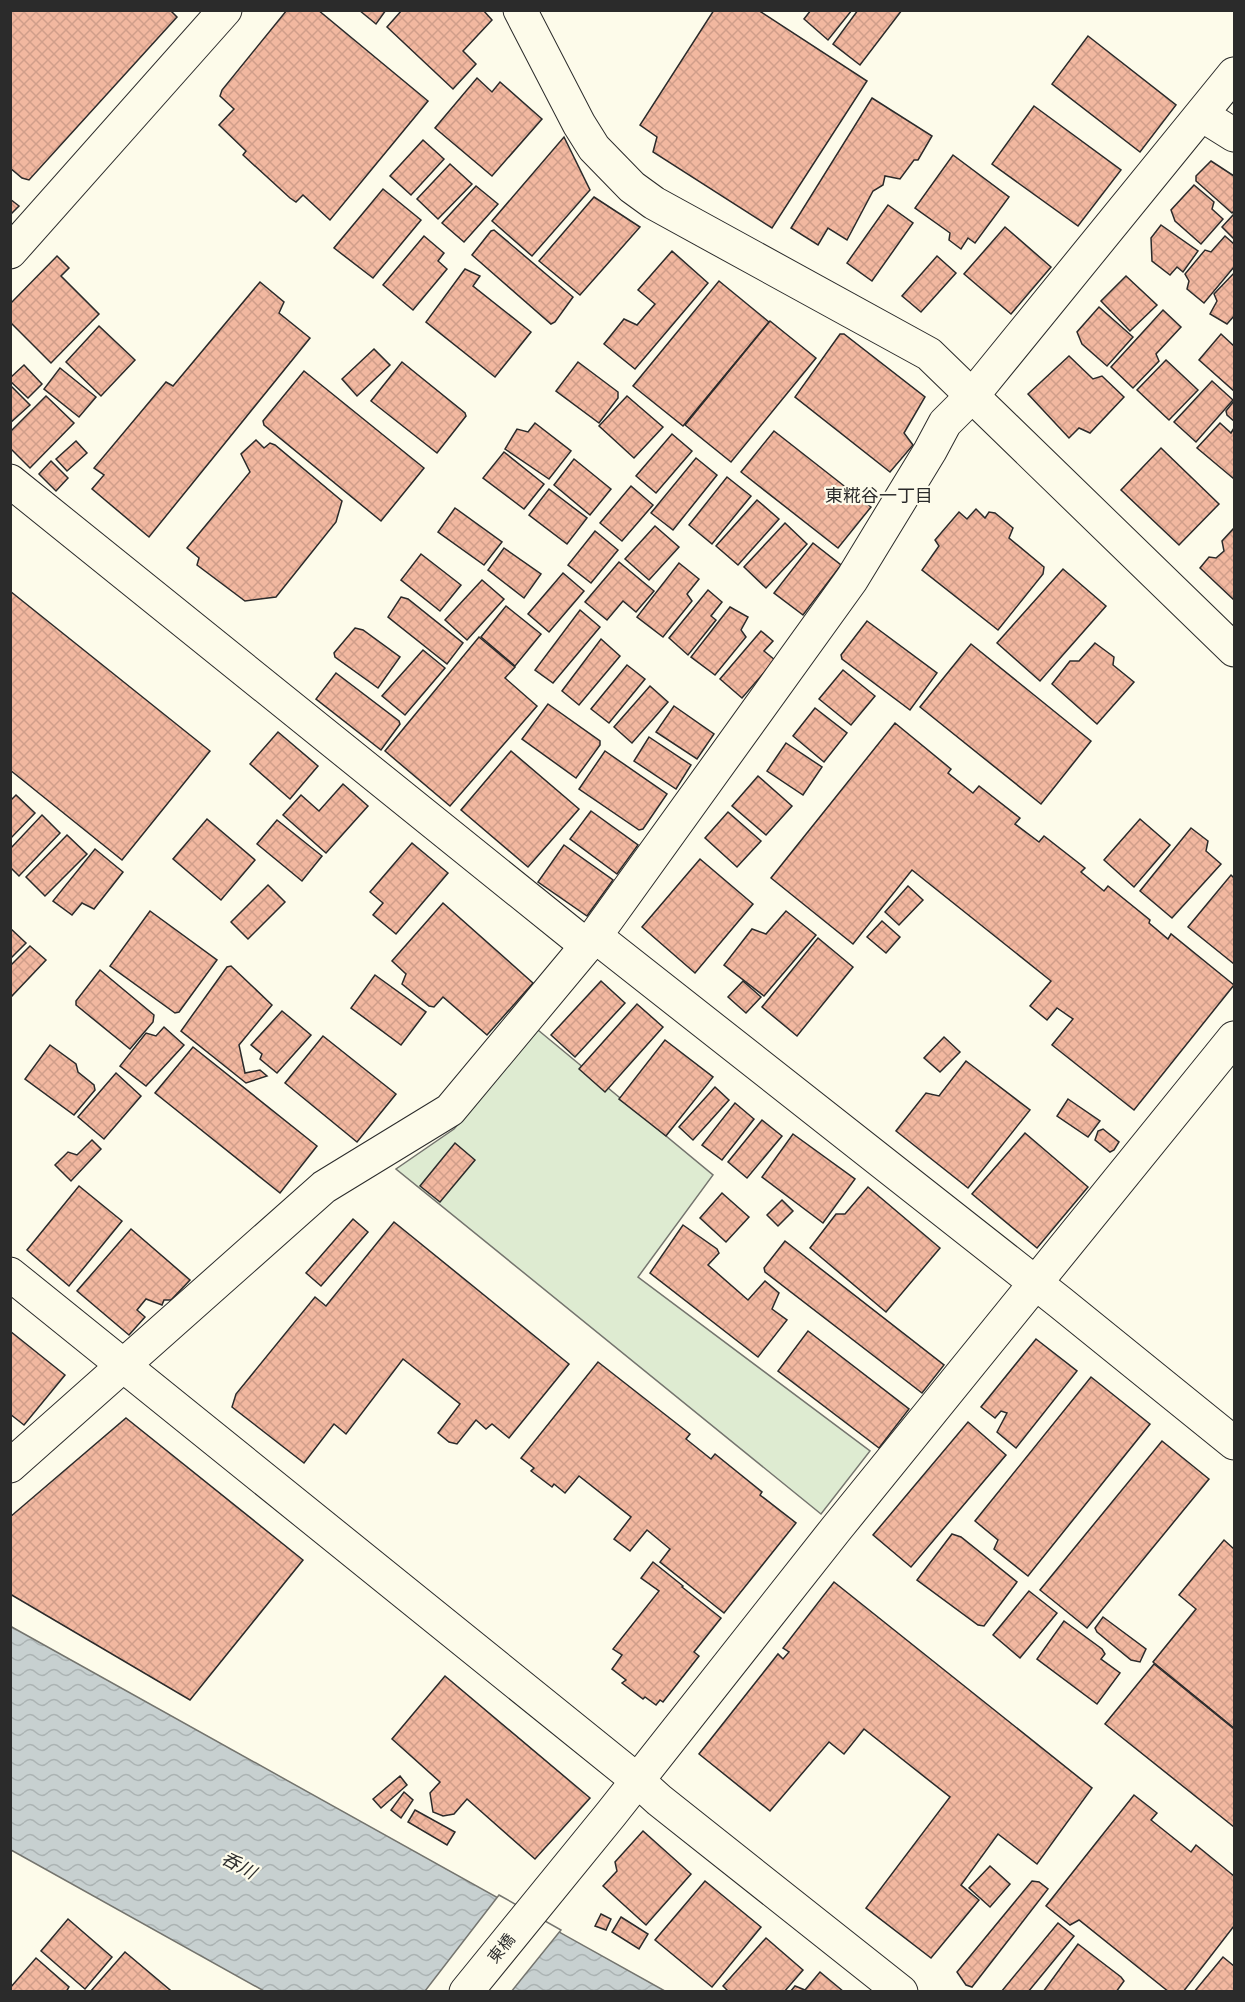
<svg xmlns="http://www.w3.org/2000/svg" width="1245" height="2002" viewBox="0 0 1245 2002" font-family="Mulish,'Noto Sans JP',sans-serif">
<defs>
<pattern id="water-waves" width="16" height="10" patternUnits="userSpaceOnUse" patternTransform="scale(1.5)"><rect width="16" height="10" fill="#c7d0d0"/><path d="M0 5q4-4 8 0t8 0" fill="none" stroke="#abb3b3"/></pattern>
<pattern id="building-cross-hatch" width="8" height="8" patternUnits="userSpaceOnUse" patternTransform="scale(1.5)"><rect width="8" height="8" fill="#f2b8a0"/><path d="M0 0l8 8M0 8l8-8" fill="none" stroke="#d09e8a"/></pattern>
</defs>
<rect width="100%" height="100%" fill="#fdfbea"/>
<path fill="#deebd1" stroke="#74746e" stroke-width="1.5" d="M538,1030l175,145 -75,102 232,174 -49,63 -425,-345 58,-40z"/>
<path fill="url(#water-waves)" stroke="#74746e" stroke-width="1.5" d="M10,1626l655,365h-401l-253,-141z"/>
<path fill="#fdfbea" stroke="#74746e" stroke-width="1.5" d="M499,1895l62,35 -50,62 -86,-1z"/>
<g fill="url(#building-cross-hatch)" stroke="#2b2b2b" stroke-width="1.5">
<path d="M10,10h160l7,7 -148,163 -7,-2 -12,-10z"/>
<path d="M287,10h31l110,91 -98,119 -27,-25 -7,7 -6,-4 -47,-43 3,-4 -27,-26 15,-16 -14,-13 2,-6z"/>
<path d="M359,10h27l-10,14z"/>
<path d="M402,10h81l9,10 -29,31 13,13 -23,25 -66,-62z"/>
<path d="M714,10h44l109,71 -95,147 -119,-76 4,-15 -17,-12z"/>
<path d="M811,10h41l-24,30 -24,-21z"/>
<path d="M858,10h44l-42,55 -27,-21z"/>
<path d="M1088,36l88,69 -36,47 -88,-68z"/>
<path d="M477,78l15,14 8,-10 42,37 -50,57 -57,-48z"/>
<path d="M872,98l60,38 -14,24h-4l-14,19 -15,-3 -2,9 -10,6 -26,49 -19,-12 -10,17 -27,-17z"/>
<path d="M1034,106l87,64 -43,56 -86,-62z"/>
<path d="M564,137l26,53 -58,66 -40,-35z"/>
<path d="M423,140l21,19 -33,36 -21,-19z"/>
<path d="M953,155l56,42 -34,46 -7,-5 -7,11 -12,-9 1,-7 -35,-25z"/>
<path d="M1211,161l23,15v35l-2,2 -36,-32v-5z"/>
<path d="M450,164l22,20 -34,35 -21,-20z"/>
<path d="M1194,185l20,17 -2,7 11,10 -22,25 -26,-23 -4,-11z"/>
<path d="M476,186l22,18 -34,38 -22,-19z"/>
<path d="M383,189l38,31 -48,58 -39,-30z"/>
<path d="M594,197l46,30 -60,68 -41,-34z"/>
<path d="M10,199l9,7 -9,9z"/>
<path d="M888,205l25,18 -41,58 -25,-18z"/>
<path d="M1234,214v25l-12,-12z"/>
<path d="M1161,225l37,26 -15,21 -6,-5 -7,8 -18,-14 -1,-23z"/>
<path d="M1005,227l46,40 -40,47 -47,-40z"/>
<path d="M494,230l79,67 -18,25 -4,2 -79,-69 19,-24z"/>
<path d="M424,236l20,17 -6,8 9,8 -34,41 -30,-25z"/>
<path d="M1225,236l9,8v23l-30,36 -17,-14 2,-8 -4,-7 20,-24 6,2z"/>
<path d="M672,251l36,32 -73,86 -31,-25 20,-25 13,6 18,-21 -17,-14z"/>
<path d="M57,256l12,12 -8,8 38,38 -48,49 -41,-41v-18z"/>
<path d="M937,256l19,17 -35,39 -19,-16z"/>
<path d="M465,269l15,7 -7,10 58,46 -36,45 -69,-55z"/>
<path d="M1234,273v43l-7,8 -17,-10 7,-13 -3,-7z"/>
<path d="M1126,276l31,29 -27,26 -29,-30z"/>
<path d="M719,281l50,41 -86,104 -50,-40z"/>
<path d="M260,282l24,20 -5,11 31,25 -161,199 -57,-48 12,-14 -10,-7 72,-86 7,4z"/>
<path d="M1099,307l34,30 -26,29 -25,-22 -5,-12z"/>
<path d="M1163,310l18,17 -25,27 3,7 -26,27 -22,-21z"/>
<path d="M770,321l46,37 -85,104 -46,-37z"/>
<path d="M99,326l36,34 -34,36 -35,-34z"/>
<path d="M840,334h4l81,63 -21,36 9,12 -23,27 -95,-75z"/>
<path d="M1221,334l13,12v45l-35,-31z"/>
<path d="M374,349l16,16 -33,31 -15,-17z"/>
<path d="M1069,356l24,23 9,-3 22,21 -34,36 -11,-5 -10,10 -41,-44z"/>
<path d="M1166,360l32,30 -29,30 -32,-30z"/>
<path d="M402,362l63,51 1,3 -29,37 -66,-52z"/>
<path d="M578,362l40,30v6l-19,25 -43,-32z"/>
<path d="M24,365l18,19 -14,14 -18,-17v-3z"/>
<path d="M60,368l36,29 -17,20 -35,-28z"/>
<path d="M304,371l120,97 -43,53 -117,-96 -1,-4z"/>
<path d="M1212,381l21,19 -37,42 -22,-20z"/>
<path d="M10,385l20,20 -20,18z"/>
<path d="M46,396l28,27 -44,45 -20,-20v-16z"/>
<path d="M627,396l36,31 -29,31 -35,-32z"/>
<path d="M1234,401v20l-7,-6 -1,-4z"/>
<path d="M535,423l36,28 -22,28 -44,-30 12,-20 11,3z"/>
<path d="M1220,423l11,10 3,-5v51l-37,-31z"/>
<path d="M774,431l97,76 -33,41 -97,-76z"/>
<path d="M672,434l20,17 -36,42 -20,-17z"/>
<path d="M256,440l8,8 6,-5 5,2 67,56 -6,21 -60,75 -31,4 -48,-36 2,-7 -12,-10 63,-76 -9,-18z"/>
<path d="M76,441l11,12 -20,18 -11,-12z"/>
<path d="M1161,448l58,56 -40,41 -58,-55z"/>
<path d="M504,452l40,32 -20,25 -41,-31z"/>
<path d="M696,458l21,17 -44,55 -22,-17z"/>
<path d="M574,459l37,30 -21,26 -36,-30z"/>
<path d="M51,461l17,17 -12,13 -17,-17z"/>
<path d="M727,477l24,19 -39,48 -23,-19z"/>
<path d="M631,486l22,19 -31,36 -22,-18z"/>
<path d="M549,489l38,29 -20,26 -38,-29z"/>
<path d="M757,500l22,19 -41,46 -22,-19z"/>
<path d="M455,508l47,34 -18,23 -46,-33z"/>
<path d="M976,509l9,9 4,-6 6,1 18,15 -4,10 35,29 -1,7 -45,56 -76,-60 17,-24 -4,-6 24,-28 8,7z"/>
<path d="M785,523l22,21 -41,44 -22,-21z"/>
<path d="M655,526l24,21 -30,33 -24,-21z"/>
<path d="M1234,528v72l-34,-32 9,-11 7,1 8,-7 -2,-10z"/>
<path d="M595,531l23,19 -27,33 -23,-18z"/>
<path d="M813,543l28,22 -38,50 -29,-22z"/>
<path d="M504,548l37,26 -17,24 -36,-28z"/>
<path d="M421,554l40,31 -21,26 -39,-31z"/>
<path d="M619,562l35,29 -18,21 -13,-11 -16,19 -22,-18z"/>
<path d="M679,563l20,16 -12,15 5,7 -29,36 -26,-20z"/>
<path d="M1063,569l43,37 -66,75 -43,-38z"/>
<path d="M563,573l21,18 -35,41 -21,-18z"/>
<path d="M482,580l22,19 -37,41 -22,-20z"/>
<path d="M708,590l14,12 -11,14 5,4 -28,35 -19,-17z"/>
<path d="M10,591l200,160 -88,109 -112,-90z"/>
<path d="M401,597l7,2 55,44 -16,21 -59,-47z"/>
<path d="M506,606l35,28 -26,32 -34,-29z"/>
<path d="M730,607l18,10 -7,13 5,7 -31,38 -24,-18z"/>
<path d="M580,610l20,17 -47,56 -18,-13z"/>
<path d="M867,621l70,52 -27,37 -68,-51 -1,-4z"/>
<path d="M355,628l8,2 37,27 -22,31 -43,-31 -1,-4z"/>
<path d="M761,631l12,10 -9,10 11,9 -33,38 -22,-19z"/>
<path d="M479,637l36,30 -10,11 32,28 -87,100 -65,-55z"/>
<path d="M601,639l19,17 -41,49 -17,-14z"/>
<path d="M1095,643l19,14 -1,8 21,17 -37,42 -45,-40 18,-23h9z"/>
<path d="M971,644l120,97 -50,63 -121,-97z"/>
<path d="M423,650l22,18 -40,47 -23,-19z"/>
<path d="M627,665l18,14 -36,44 -18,-14z"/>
<path d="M843,670l32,26 -24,29 -32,-26z"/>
<path d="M336,673l63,48 1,3 -19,26 -65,-51z"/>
<path d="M650,686l18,16 -36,41 -18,-16z"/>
<path d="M548,704l52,37v4l-24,33 -54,-39z"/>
<path d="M674,706l40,28 -17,25 -41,-27z"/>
<path d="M815,708l32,25 -23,29 -31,-26z"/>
<path d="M895,723l56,46 -3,4 25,20 6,-7 41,32 -5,6 24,18 5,-6 41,32 -4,4 23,19 4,-5 42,34 -1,3 19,16 3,-5 63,51 -100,125 -82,-65 21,-26 -16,-11 -10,12 -17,-14 21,-25 -139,-111 -59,74 -82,-66z"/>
<path d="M278,732l40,34 -28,33 -40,-35z"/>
<path d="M649,737l42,28 -15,24 -42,-28z"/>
<path d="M786,743l36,24 -19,28 -36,-24z"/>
<path d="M511,751l68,58 -51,58 -67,-57z"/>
<path d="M605,751l62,43 -24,35 -4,1 -60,-41z"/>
<path d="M758,776l34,30 -26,29 -34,-29z"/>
<path d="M343,784l25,22 -42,47 -43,-38 18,-20 18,16z"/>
<path d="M16,795l19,18 -25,26v-38z"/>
<path d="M591,811l47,34 -21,29 -47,-35z"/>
<path d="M728,812l33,29 -24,26 -32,-29z"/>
<path d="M42,815l18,18 -41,43 -9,-9v-18z"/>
<path d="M207,819l48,41 -34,40 -48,-41z"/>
<path d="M1140,819l30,26 -36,42 -30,-27z"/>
<path d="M277,820l45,36 -20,25 -45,-37z"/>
<path d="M1191,828l17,13 -2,10 15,13 -49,54 -32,-27z"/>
<path d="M67,835l20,19 -42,42 -19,-19z"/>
<path d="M412,843l36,30 -52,61 -23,-19 10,-12 -13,-11z"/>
<path d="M564,845l49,35 -26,36 -49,-34z"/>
<path d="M95,849l28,23 -29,37 -12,-6 -10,12 -19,-14z"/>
<path d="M700,859l53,45 -58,69 -53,-46z"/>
<path d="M1231,875l3,3v86l-46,-37z"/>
<path d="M268,885l17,17 -37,37 -17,-17z"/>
<path d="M908,886l15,14 -24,25 -14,-13z"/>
<path d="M443,903l90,80 -46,52 -44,-38 -9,10 -5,-1 -27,-22 4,-10 -14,-13z"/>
<path d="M150,911l67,49 -38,52 -4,1 -65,-47z"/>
<path d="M786,911l30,24 -52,61 -40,-31 28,-36 14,5z"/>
<path d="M882,921l18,16 -14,16 -19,-16z"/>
<path d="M10,928l16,15 -16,16z"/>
<path d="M818,938l35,29 -56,69 -35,-29z"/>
<path d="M30,946l16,14 -36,38v-32z"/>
<path d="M231,966l41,39 -33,40 6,28 15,-3 7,6 -21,7 -65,-52 46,-64z"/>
<path d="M100,970l54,45 -1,7 -23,27 -54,-44v-4z"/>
<path d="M375,975l51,37 -25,33 -50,-37z"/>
<path d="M601,981l24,22 -50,54 -24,-22z"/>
<path d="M743,981l18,16 -15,16 -18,-16z"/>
<path d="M637,1004l26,23 -58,65 -26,-23z"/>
<path d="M282,1011l29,24 -34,38 -17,-14 2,-5 -11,-9z"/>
<path d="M164,1027l20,18 -38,41 -26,-20 26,-33 10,3z"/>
<path d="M323,1036l73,58 -39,48 -72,-59z"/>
<path d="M944,1037l16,15 -20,20 -16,-14z"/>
<path d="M665,1040l48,37 -47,59 -47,-37z"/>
<path d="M50,1045l26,19 2,8 16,13 1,5 -21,25 -49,-36z"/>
<path d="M193,1047l124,99 -37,47 -125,-100z"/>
<path d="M966,1061l64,49 -62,78 -72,-57 30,-38 13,3z"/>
<path d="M116,1073l25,23 -37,43 -26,-22z"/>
<path d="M715,1087l14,13 -36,40 -14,-13z"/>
<path d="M1068,1099l32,22 -12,16 -31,-21z"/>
<path d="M735,1103l19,16 -32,41 -20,-15z"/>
<path d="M762,1120l20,16 -35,42 -19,-16z"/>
<path d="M1103,1129l16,13 -5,8 -4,2 -15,-12 3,-9z"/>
<path d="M1025,1133l63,54 -51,61 -65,-54z"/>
<path d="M793,1134l62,45 -32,44 -61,-46z"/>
<path d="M92,1140l9,9 -30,32 -16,-16 13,-13 9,3z"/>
<path d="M455,1143l20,17 -35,42 -20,-16z"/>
<path d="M79,1186l43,35 -53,65 -42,-36z"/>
<path d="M868,1187l72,61 -54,64 -76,-64 26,-34h9z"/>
<path d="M722,1193l27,24 -23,25 -26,-24z"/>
<path d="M782,1200l11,11 -15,15 -11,-11z"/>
<path d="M353,1219l15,13 -47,54 -15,-13z"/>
<path d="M394,1222l175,142 -60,74 -17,-14 -6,5 -10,-9 -19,24 -8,-2 -11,-9 22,-29 -57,-45 -57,75 -12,-10 -30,39 -72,-56 4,-13 79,-97 11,9z"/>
<path d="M683,1225l34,24 2,4 -11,12 40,35 17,-19 14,12 -7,16 15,11 -29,37 -108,-84z"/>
<path d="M131,1229l59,51 -19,20h-7l-2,5 -16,-6 -9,11 8,7 -16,18 -52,-44z"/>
<path d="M785,1241l159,124 -22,28 -157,-121 -1,-4z"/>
<path d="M10,1331l55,44 -41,50 -14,-11z"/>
<path d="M808,1331l101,78 -30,39 -101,-77z"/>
<path d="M1036,1339l41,32 -61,77 -19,-16 10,-19 -6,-2 -6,7 -14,-11z"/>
<path d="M598,1362l92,72 -4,5 25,20 4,-5 47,38 -2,3 36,28 -72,90 -64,-51 10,-13 -23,-19 -17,21 -16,-12 17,-22 -52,-41 -14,17 -11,-9 -2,3 -21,-16 3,-3 -13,-10z"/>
<path d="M1091,1377l59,47 -122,152 -34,-27 4,-9 -23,-19z"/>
<path d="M126,1418l177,142 -113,140 -180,-106v-77z"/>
<path d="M968,1422l38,33 -95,112 -38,-32z"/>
<path d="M1162,1441l47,38 -122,149 -47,-38z"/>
<path d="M952,1534l9,3 56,45 -33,44 -6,-1 -61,-45z"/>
<path d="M1224,1540l10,9v179l-81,-66 43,-53 -17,-14z"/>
<path d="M653,1562l30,24 -1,1 39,31 -27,34 5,4 -36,46 -3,-2 -4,5 -11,-8 -2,2 -21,-16 4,-3 -14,-11 10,-14 -9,-6 46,-58 -18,-13z"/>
<path d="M834,1582l258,206 -55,76 -39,-30 -37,51 18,15 -48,58 -65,-50 84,-111 -86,-68 -20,25 -15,-12 -59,69 -71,-57 79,-100 5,5 6,-7 -6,-4z"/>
<path d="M1029,1591l28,22 -37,45 -27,-23z"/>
<path d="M1103,1617l43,32 -6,13 -9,-2 -34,-28 -2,-4z"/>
<path d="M1064,1621l38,28 3,5 -4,5 19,14 -23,31 -60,-45z"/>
<path d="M1154,1664l80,65v98l-129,-103z"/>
<path d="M445,1676l145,122 -55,61 -68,-60 -13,15 -11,2 -10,-4 -3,-19 10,-11 -48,-43z"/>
<path d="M400,1776l7,9 -26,23 -8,-9z"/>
<path d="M404,1792l9,8 -12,18 -10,-8z"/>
<path d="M1134,1795l23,18 -6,7 40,32 5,-7 38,31v50l-51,66h-14l-90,-72 -9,5 -24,-19z"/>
<path d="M415,1810l40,22 -8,13 -39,-23z"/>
<path d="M643,1831l48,43 -45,51 -43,-39 14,-15 -2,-9z"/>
<path d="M990,1866l20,18 -20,23 -21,-19z"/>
<path d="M705,1881l56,46 -49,60 -57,-47z"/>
<path d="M1032,1881l7,1 9,7 -76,98 -6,-2 -9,-13z"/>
<path d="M601,1914l10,5 -5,11 -11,-4z"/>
<path d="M621,1917l27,17 -9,15 -27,-17z"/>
<path d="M68,1919l44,38 -27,32 -44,-38z"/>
<path d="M1058,1923l16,13 -46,56h-27z"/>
<path d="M766,1938l37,32 -19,22h-55l-6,-6z"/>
<path d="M1078,1944l43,33 3,4 -8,11h-73z"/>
<path d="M125,1952l45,38 -1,2h-79z"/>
<path d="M1223,1957l11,9v26h-40z"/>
<path d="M36,1958l33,29 -3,5h-56v-4z"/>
<path d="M820,1972l24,20h-54l5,-6 10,4z"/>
</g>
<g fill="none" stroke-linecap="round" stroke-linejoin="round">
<defs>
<g id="minor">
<path d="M520,10l59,114 15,24 38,39 22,16 275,151 305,296"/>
<path d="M1202,115l32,20"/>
<path d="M10,252l215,-242"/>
<path d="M10,481l577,465"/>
<path d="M595,936l466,367 173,140"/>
<path d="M10,1274l627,506 22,20 242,192"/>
<path d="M10,1466l314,-279 126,-77 145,-174 257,-357 78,-128 15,-28 27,-27 262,-322"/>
<path d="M466,1992l145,-178 225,-285 398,-491"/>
</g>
</defs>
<use href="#minor" stroke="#2b2b2b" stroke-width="35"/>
<use href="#minor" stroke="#fdfbea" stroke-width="33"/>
</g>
<g text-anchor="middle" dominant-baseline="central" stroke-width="4.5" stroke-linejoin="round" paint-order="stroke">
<g font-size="16" fill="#2b2b2b" stroke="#fdfbea">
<text transform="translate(501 1948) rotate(-51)">東橋</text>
</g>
<g font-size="18" fill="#2b2b2b" stroke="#fdfbea">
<text x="879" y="495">東糀谷一丁目</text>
</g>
<g font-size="18" font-style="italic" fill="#2b2b2b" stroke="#fdfbea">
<text transform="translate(239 1865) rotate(29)">呑川</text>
</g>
</g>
<rect width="1245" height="2002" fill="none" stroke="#2b2b2b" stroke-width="24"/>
</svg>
